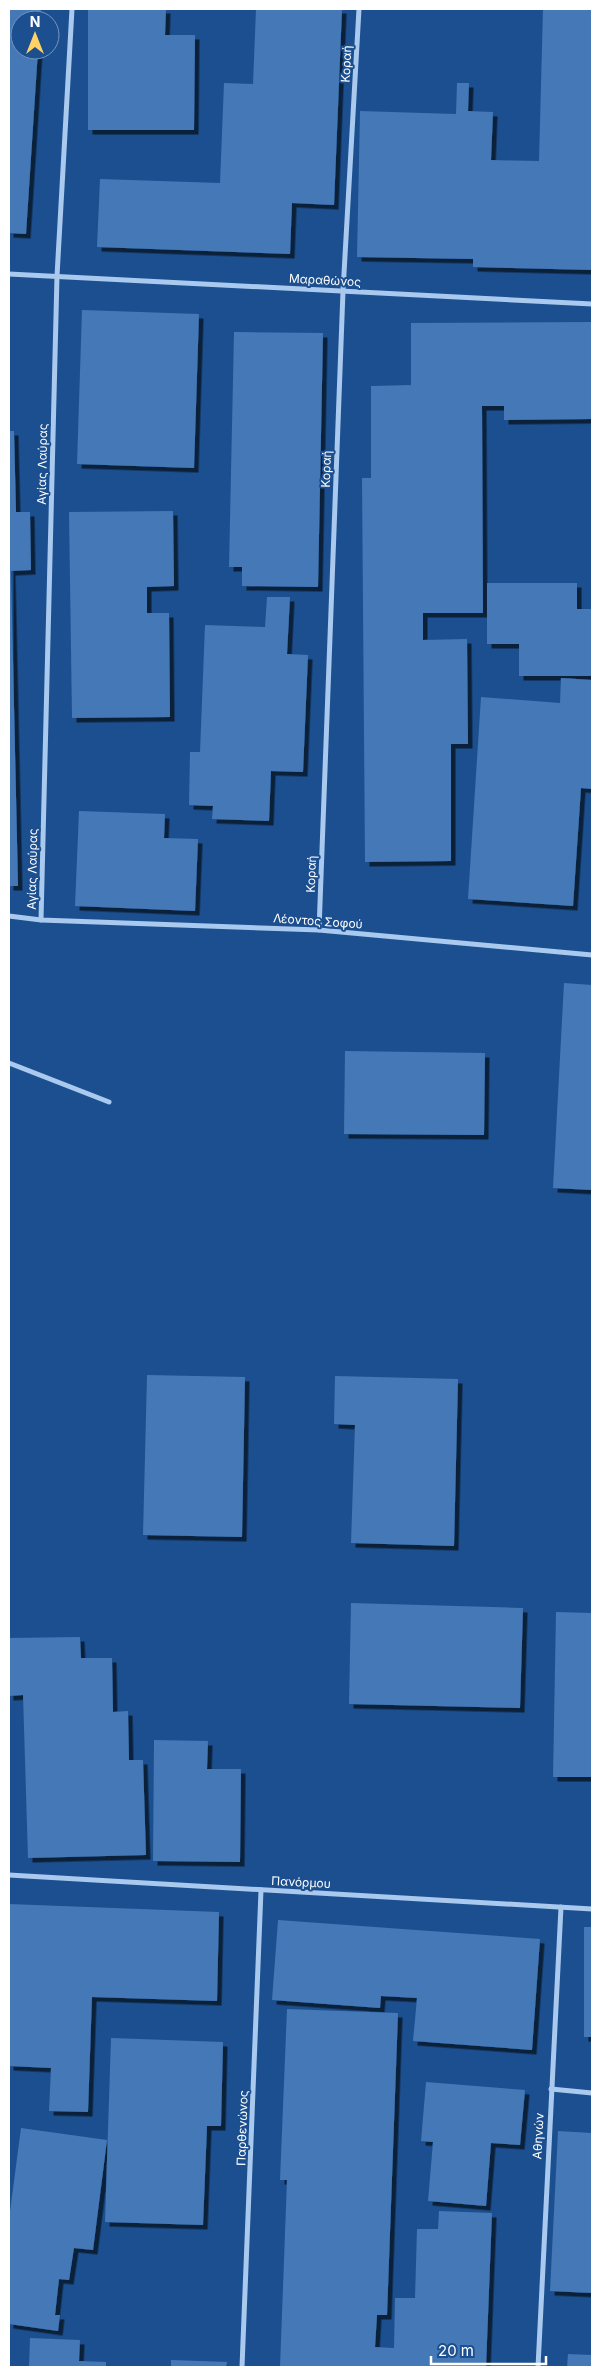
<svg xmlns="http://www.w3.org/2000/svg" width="601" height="2376" viewBox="0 0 601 2376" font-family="Inter,sans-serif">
<defs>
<filter id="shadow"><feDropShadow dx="4.5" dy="4.5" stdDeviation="0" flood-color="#0009"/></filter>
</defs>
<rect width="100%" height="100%" fill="#1b4f8f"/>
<g fill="#4478b7" filter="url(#shadow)">
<path d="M9,9h32l-1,11h-20v30h18l-12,184 -17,-1z"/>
<path d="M88,9h78l-1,26h30l-1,95h-106z"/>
<path d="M256,9h86l-8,196 -42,-2 -2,51 -193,-7 3,-68 120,4 4,-100 29,1z"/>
<path d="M543,9h49v261l-119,-3v-8l-116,-2 3,-146 96,3 1,-31h12l-1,28 25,1 -2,48 48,1z"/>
<path d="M82,310l117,4 -5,154 -117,-4z"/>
<path d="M592,322v97l-88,1v-14h-22l1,207h-60v27l44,-1 1,105h-17v117l-86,1 -3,-384h9v-92l40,-1v-62z"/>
<path d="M234,332l89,1 -5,254 -76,-1v-19h-13z"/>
<path d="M9,431h5l2,81h14l1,58 -20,1 7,315h-9z"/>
<path d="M173,511l1,75 -27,1v26h22l1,104 -98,1 -3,-206z"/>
<path d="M487,583h90v26h15v67h-73v-32h-32z"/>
<path d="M267,597h23l-3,57 21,1 -5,117 -32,-1 -2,50 -57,-2 1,-13 -24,-1 1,-53h10l5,-127 60,2z"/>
<path d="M561,678l31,2v109l-11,-1 -8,118 -105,-7 13,-202 79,6z"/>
<path d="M79,811l86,3 -1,24 34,1 -3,72 -120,-5z"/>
<path d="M564,983l28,2v205l-39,-2z"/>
<path d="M345,1051l140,2 -1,82 -140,-1z"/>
<path d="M147,1375l98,2 -3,160 -99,-2z"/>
<path d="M335,1376l123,3 -4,167 -103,-3 4,-118 -21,-1z"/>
<path d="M351,1603l172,5 -3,100 -171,-4z"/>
<path d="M556,1612l36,1v164h-39z"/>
<path d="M80,1637l1,21h31l1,54 15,-1 1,49h14l3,95 -118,3 -5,-163 -14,1v-58z"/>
<path d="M154,1740l54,1 -1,28h34l-1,93 -87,-1z"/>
<path d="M9,1904l210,8 -2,89 -125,-4 -4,115 -39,-1 2,-43 -42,-2z"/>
<path d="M278,1920l262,19 -8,111 -119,-9 4,-43 -36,-2 -1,12 -108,-8z"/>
<rect x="584" y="1927" width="8" height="110"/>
<path d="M287,2009l111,4 -11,302h-10l-2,32 19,1 1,-50h20l2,-69h21l1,-18 53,2 -6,154h-206l7,-187h-7z"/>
<path d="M111,2038l112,4 -2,84h-14l-4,99 -98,-3z"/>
<path d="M426,2082l99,8 -5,55 -29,-2 -5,63 -58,-5 5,-59 -12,-1z"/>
<path d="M21,2128l86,12 -14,110 -19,-2 -5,32 -10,-1 -4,36h5l-2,16 -49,-7v-105z"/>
<path d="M558,2131l34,2v160l-42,-2z"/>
<path d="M30,2338l50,2 -1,21 27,1v5h-77z"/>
<path d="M568,2354l24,1v12h-25z"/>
<path d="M171,2360l56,2 -1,5h-55z"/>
</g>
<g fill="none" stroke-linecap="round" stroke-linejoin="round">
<g stroke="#a9c9ee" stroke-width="5">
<path d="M9,274l583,30"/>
<path d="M9,916l32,4 278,10 273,25"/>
<path d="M41,920l16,-644 15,-267"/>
<path d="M319,930l24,-639 16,-282"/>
<path d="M9,1063l100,39"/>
<path d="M9,1875l583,34"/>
<path d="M551,2089l41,4"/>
<path d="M242,2367l19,-477"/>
<path d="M538,2367l23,-460"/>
</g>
</g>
<g text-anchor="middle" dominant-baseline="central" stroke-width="4" stroke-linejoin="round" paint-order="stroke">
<g font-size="12" fill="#fff" stroke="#1b4f8f">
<text transform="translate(346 64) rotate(-87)">Κοραή</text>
<text transform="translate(325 280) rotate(3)">Μαραθώνος</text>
<text transform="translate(42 464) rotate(-89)">Αγίας Λαύρας</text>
<text transform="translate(326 469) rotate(-88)">Κοραή</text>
<text transform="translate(32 869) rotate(-89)">Αγίας Λαύρας</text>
<text transform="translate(311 874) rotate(-88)">Κοραή</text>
<text transform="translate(318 921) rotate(4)">Λέοντος Σοφού</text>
<text transform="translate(301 1882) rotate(3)">Πανόρμου</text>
<text transform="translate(242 2128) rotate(-88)">Παρθενώνος</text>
<text transform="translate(538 2136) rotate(-87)">Αθηνών</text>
</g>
</g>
<rect width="601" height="2376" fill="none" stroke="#ffffff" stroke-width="20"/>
<g transform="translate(35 35)"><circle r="24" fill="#1b4f8f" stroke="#7695bc"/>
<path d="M0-4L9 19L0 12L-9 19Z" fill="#ffd166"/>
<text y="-8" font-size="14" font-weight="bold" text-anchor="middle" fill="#ffffff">N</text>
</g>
<path d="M431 2356v8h115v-8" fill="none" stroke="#ffffff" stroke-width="2.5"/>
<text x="438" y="2356" font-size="15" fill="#ffffff" stroke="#1b4f8f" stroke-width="4" paint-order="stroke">20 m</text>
</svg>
